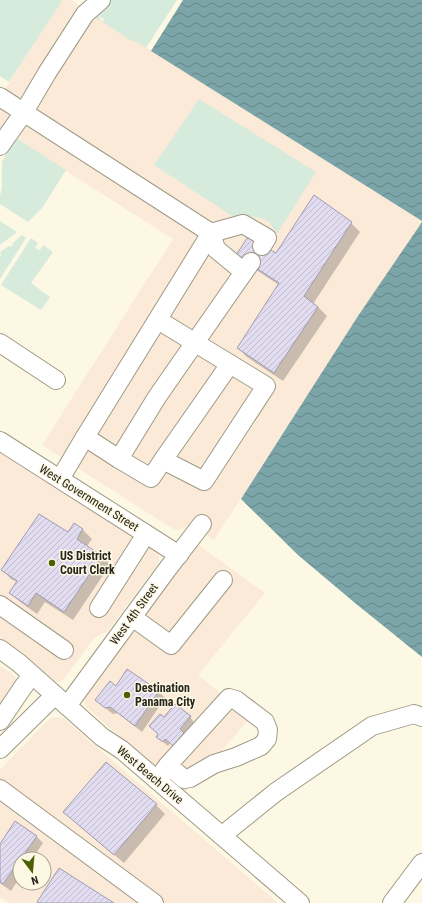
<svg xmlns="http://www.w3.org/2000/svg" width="422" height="903" viewBox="0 0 422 903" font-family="'Roboto Condensed',sans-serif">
<defs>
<pattern id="water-waves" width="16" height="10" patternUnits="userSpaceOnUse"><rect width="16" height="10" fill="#7ba5a8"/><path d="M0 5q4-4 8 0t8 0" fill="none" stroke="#658688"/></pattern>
<pattern id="building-hatch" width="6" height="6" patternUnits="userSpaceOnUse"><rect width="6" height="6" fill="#e2dcf1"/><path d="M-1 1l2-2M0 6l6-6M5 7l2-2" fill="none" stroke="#c2bdce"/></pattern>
</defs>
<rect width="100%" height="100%" fill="#fdf8e3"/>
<g fill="#fcead9" fill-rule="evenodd">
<path d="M62,0h9l351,221 -208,319 -24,-15 -8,4 -6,1 -11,-6 -123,-79 131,-206 -173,-110v-32z"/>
<path d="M0,449l157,102 2,5v6l-51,69 -14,7 -31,42 -3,2 -5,-1 -31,-27 -24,-16z"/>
<path d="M197,544l68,49 -67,82 53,42 -66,76 -98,-85 -3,-6 1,-6 95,-131z"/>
<path d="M0,666l11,7 7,7 -18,29z"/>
<path d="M56,717l7,1 215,185h-268l-10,-6v-127l45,-47 5,-4zM20,859h24v24h-24z"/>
</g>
<g fill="#d7ebdc">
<path d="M0,0h60l2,1 -53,81 -9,-6z"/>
<path d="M111,0h66l-31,48 -7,-5 -11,-4 -25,-17 1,-3 -4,-2 -2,3 -4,-3 14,-16z"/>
<path d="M199,99l117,73 -39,62 -8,-12 -8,-4 -18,-3 -8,3 -81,-53z"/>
<path d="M16,138l50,32 -24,38 -14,14 -28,-18v-8l2,-10v-24l7,-14z"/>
<path d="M0,221l17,11 -17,13z"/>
<path d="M22,235l4,3 -26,41v-22l1,-1 -1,-4 9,-6 2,1 2,-2 -1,-1z"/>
<path d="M31,238l7,5 -3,5 5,2 3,-5 10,7 -22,31 19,14 -9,13 -40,-25z"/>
</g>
<g fill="url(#water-waves)">
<path d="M183,0h239v221l-271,-170z"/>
<path d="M422,222v435l-67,-54 -57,-48 -57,-56 117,-183z"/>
</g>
<g fill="#0003">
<path d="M351,223l9,9 -47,72 5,3 9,9 -44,65 -36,-24 -9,-9 41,-63 -32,-21 30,-10z"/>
<path d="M74,524l9,6 9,9 -5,7 15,10 8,9 -37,55 -28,-18 -8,12 -18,-13 -9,-8 7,-11 -6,-3 -8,-9 65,-36z"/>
<path d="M116,688l42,3 7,7 -23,34 -24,-19 -5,1 -9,-7z"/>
<path d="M190,717l4,5 -10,12 -6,16 -8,-7 -2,3 -6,-5 2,-22z"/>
<path d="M106,763l50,42 9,9 -41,49 -50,-42z"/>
<path d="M36,836l7,7 -11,16h-12v18l-9,14 -11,-8v-37z"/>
</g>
<g fill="url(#building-hatch)" stroke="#a09baf">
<path d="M314,195l38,27 -48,74 14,11 -44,66 -37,-25 42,-65 -43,-28 12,-18 28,16z"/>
<path d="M39,514l29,18 6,-9 9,6 -6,10 25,17 -38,56 -28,-19 -8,13 -19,-13 8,-12 -16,-11z"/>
<path d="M127,669l32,22 -24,35 -25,-19 -5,1 -10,-8 15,-19 6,5z"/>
<path d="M175,704l16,12 -11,13 4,4 -11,13 -8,-7 -2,3 -7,-5 2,-3 -9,-8 11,-12 4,3z"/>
<path d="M106,762l51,42 -43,51 -51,-43z"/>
<path d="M15,821l22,15 -34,48 -3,-2v-38z"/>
<path d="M59,868l55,35h-75l-2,-1z"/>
</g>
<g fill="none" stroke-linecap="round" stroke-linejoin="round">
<defs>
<g id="minor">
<path d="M0,97l211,136 -126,204 -25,42"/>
<path d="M0,146l24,-34 23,-39 38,-59 16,-14"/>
<path d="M244,272l-28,-23 -5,-16 32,-9 24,14 -5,8"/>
<path d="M0,343l56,37"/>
<path d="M85,437l34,22 32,19 12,-18 41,21 62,-95 -108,-66"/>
<path d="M0,441l179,114"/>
<path d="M119,459l38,-62 94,-135"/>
<path d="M163,460l67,-96"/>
<path d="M0,605l64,45"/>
<path d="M99,608l47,-74"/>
<path d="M132,617l39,28 52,-65"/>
<path d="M0,649l19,14 83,74 20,13 178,153"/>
<path d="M67,706l99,-135 36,-47"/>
<path d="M0,721l23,-34 9,-12"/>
<path d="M0,749l55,-54"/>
<path d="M157,780l11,-15 61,-67 7,2 29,22 3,8 -1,9 -6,7 -25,11 -22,7 -24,14 -6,1 -16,-14"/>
<path d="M0,789l154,114"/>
<path d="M222,836l8,-7 46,-37 96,-66 42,-12 8,3"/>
<path d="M392,903l30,-40"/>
</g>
</defs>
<use href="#minor" stroke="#9e9a86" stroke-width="20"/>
<use href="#minor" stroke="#fff" stroke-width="18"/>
</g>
<g fill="#4d5f03" stroke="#fdf8e3" stroke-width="1.5">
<circle cx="52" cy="563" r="4"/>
<circle cx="127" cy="695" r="4"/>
</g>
<g text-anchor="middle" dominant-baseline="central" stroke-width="3" stroke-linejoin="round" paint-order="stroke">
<g font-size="12" fill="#26241c" stroke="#fdf8e3">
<text transform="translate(89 498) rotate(32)">West Government Street</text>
<text transform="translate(134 614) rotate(-54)">West 4th Street</text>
<text transform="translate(150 775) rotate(40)">West Beach Drive</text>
</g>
<g font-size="12" font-weight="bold" fill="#26241c" stroke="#fdf8e3" text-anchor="start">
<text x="60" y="556">US District<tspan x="60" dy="14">Court Clerk</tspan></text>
<text x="135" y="688">Destination<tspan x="135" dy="14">Panama City</tspan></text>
</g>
</g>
<g transform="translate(32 871) rotate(164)"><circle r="19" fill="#fdf8e3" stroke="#a7a393"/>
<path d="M0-3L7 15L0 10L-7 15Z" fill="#4d5f03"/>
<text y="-6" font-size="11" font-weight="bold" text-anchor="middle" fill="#26241c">N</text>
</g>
</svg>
